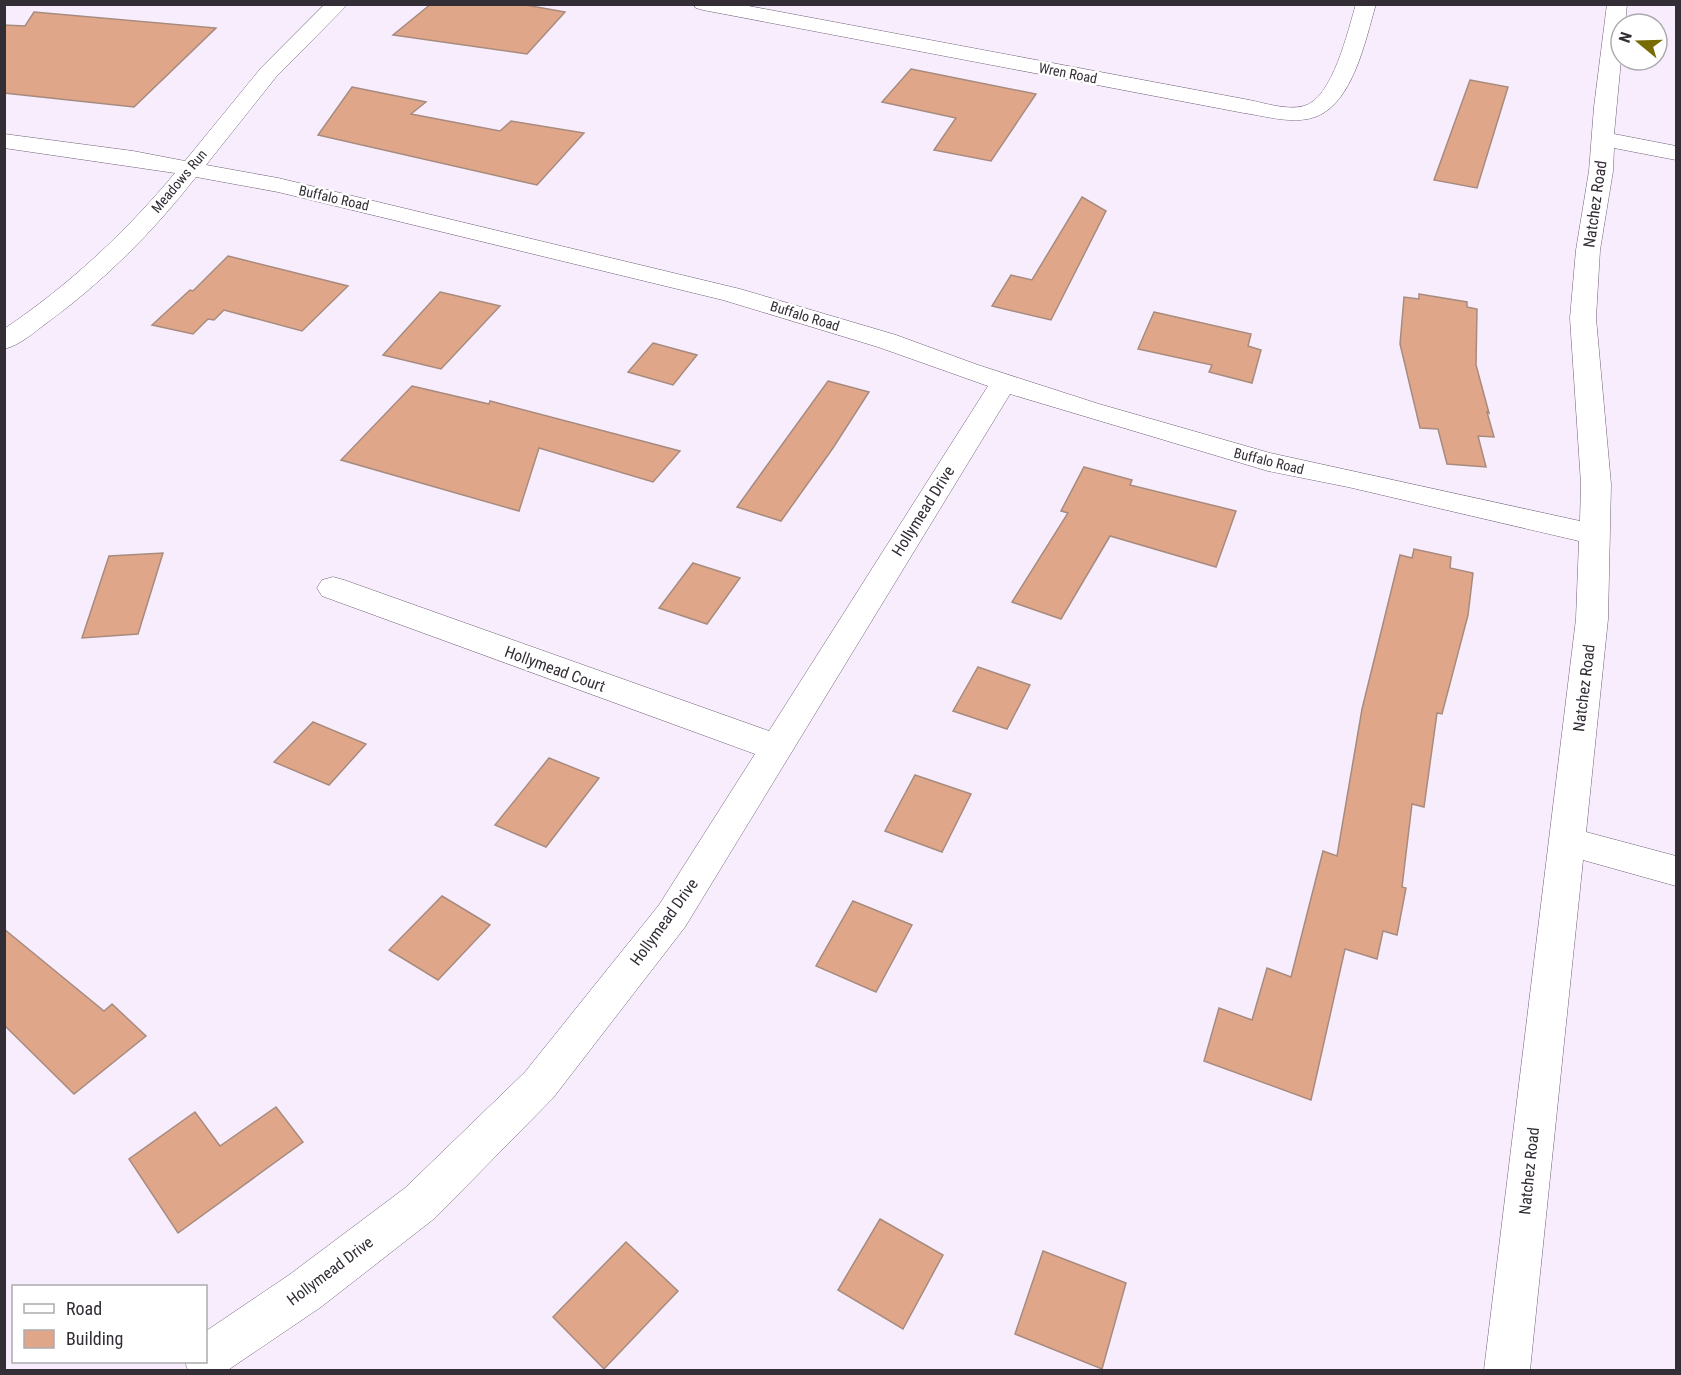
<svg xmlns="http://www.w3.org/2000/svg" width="1681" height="1375" viewBox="0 0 1681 1375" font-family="'Roboto Condensed',sans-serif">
<rect width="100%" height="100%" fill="#f8edfd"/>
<g fill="#e0a68a" stroke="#a78b7e" stroke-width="1.5">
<path d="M431,4h89l45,8 -38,42 -134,-19z"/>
<path d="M34,12l182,16 -82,79 -130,-14v-68l21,1z"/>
<path d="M911,69l125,25 -45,67 -57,-11 22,-32 -74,-16z"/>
<path d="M1470,80l38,7 -31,101 -43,-8z"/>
<path d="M352,87l74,15 -15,12 89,17 11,-10 73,12 -47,52 -219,-50z"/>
<path d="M1082,197l24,14 -55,109 -59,-14 19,-31 21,5z"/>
<path d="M228,256l120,30 -46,45 -78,-21 -10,10 -6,-1 -15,15 -41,-9 38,-35 3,1z"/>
<path d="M440,292l60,14 -59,63 -58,-14z"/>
<path d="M1419,294l48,8v5l10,2 -1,56 13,48 -2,-1 7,25 -16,-1 8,31 -39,-3 -9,-35 -18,-1 -20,-84 4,-47 15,2z"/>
<path d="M1154,312l97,22 -3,12 13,4 -9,33 -43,-11 3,-7 -74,-16z"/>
<path d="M653,343l44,12 -24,30 -45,-13z"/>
<path d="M828,381l41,11 -36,56 -52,73 -44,-14z"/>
<path d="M412,386l77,18 1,-3 190,50 -27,31 -114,-34 -20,63 -178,-51z"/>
<path d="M1084,467l48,13 -2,5 106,26 -20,56 -106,-31 -49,83 -49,-17 56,-89 -7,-2z"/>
<path d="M1414,549l37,8 -1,11 23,5 -5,42 -26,99 -5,-1 -13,94 -12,-3 -10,83 4,1 -9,47 -14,-4 -6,28 -32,-10 -34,151 -107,-39 15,-53 33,12 15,-52 24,9 32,-126 14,5 25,-147 38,-154 12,3z"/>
<path d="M163,553l-25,81 -56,4 27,-82z"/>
<path d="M693,563l47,15 -33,46 -48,-16z"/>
<path d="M978,667l52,18 -23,44 -54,-18z"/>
<path d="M313,722l53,22 -37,41 -55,-23z"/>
<path d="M549,758l50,20 -53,69 -51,-22z"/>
<path d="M915,775l56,19 -29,58 -57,-21z"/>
<path d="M442,896l48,29 -52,55 -49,-30z"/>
<path d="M853,901l59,24 -36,67 -60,-26z"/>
<path d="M4,929l100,82 8,-7 34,32 -72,58 -70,-69z"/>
<path d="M276,1107l27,35 -125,91 -49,-74 66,-47 25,34z"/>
<path d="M880,1219l63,36 -40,74 -65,-39z"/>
<path d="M626,1242l52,49 -74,78 -51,-52z"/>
<path d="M1043,1251l83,32 -24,86 -87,-35z"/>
</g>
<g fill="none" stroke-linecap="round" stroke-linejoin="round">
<defs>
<g id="minor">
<path d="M325,4h23l-72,73 -70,88 72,13 462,111 156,46 82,30 121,39 171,49 310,68 1,-37 -11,-166 6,-68 13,-79 5,-64 13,-103h20l-2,20h-4v36l-7,74 62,12v14l-62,-12 -1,23 -13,79 -4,68 15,166 -3,135 -22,213 90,24v30l-93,-26 -53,510h-46l92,-751 3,-78 -231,-54 -80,-16 -258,-77 -325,533 -132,171 -118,120 -114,89 -93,63h-40l-3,-8h21v-31l83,-56 116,-87 120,-116 134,-167 96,-151 -433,-158 -5,-8 5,-8 11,-3 11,3 425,151 219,-345 -110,-39 -155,-47 -445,-108 -82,-15c-43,55 -92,104 -148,145 -14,10 -27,23 -44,27v-20c65,-44 121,-96 171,-156l-171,-25v-14l129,17 52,10 76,-93z"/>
<path d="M693,4h45l506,95c18,3 42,12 60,7 29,-8 44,-76 52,-102h20c-11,37 -24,107 -68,115 -21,4 -43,-3 -64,-6l-541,-103 -7,-2z"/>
</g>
</defs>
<use href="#minor" stroke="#706177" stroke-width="1"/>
<use href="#minor" fill="#fff" fill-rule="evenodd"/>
</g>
<g text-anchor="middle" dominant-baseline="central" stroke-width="5" stroke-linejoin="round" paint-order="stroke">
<g font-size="14" fill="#332d36" stroke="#fff">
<text transform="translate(1068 73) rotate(11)">Wren Road</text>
<text transform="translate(179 181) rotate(-50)">Meadows Run</text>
<text transform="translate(334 198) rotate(13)">Buffalo Road</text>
<text transform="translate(805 316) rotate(17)">Buffalo Road</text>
<text transform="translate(1269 461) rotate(14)">Buffalo Road</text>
</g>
<g font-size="16" fill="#332d36" stroke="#fff">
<text transform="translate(1595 204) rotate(-82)">Natchez Road</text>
<text transform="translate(923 511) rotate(-58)">Hollymead Drive</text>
<text transform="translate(555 669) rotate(20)">Hollymead Court</text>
<text transform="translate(1584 688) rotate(-83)">Natchez Road</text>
<text transform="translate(664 922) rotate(-54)">Hollymead Drive</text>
<text transform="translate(1529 1171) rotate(-84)">Natchez Road</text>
<text transform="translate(330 1271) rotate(-37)">Hollymead Drive</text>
</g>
</g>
<rect width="1681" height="1375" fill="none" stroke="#332d36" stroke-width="12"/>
<rect x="12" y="1285" width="195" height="78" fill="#ffffff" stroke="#adabaf" stroke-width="1.5"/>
<rect x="24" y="1304" width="30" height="9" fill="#ffffff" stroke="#adabaf" stroke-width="1.5"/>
<text x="66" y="1315" font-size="18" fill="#332d36">Road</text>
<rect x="24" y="1330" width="30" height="18" fill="#e0a68a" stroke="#adabaf" stroke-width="1.5"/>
<text x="66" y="1345" font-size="18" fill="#332d36">Building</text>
<g transform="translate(1639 42) rotate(289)"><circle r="28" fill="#ffffff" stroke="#adabaf" stroke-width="1.5"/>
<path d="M0-4.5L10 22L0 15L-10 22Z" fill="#786b03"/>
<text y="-9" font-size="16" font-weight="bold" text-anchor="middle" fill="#332d36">N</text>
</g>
</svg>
